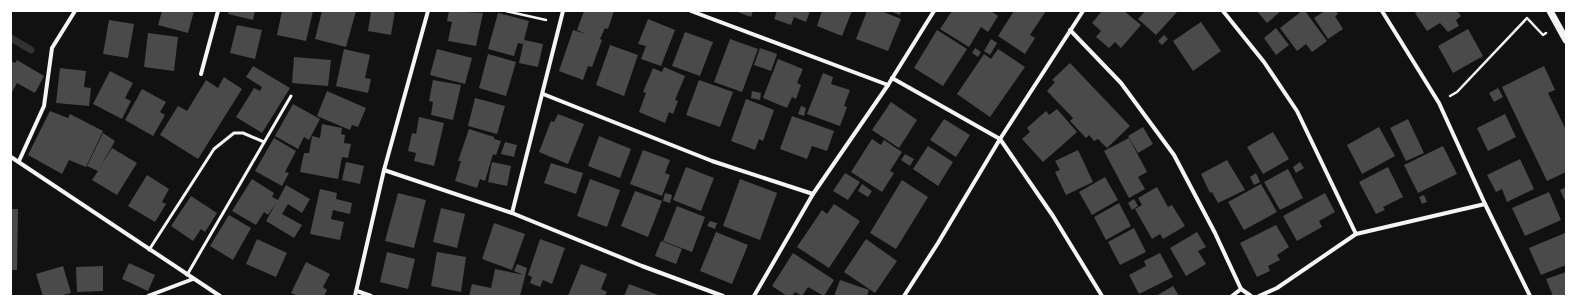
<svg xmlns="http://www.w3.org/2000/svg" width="1577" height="307" viewBox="0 0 1577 307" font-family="Karla,sans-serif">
<rect width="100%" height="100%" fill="#111"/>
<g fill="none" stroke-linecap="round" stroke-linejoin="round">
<path stroke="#333" stroke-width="7" d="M11,38l20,12"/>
</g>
<g fill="#4a4a4a">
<path d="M162,11h32l-6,22 -30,-8z"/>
<path d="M229,11h26l-2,9 -25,-6z"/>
<path d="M282,11h31l-7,30 -29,-6z"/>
<path d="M322,11h34l-10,36 -31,-8z"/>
<path d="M371,11h24l-4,24 -23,-4z"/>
<path d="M449,11l34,2 -7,33 -28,-5 4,-19 -5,-1z"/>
<path d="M584,11h30l-6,18 -3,-1 -5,11 2,1 -10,27 -4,-1 -5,14 -24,-9 14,-41 13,4 -9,-4z"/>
<path d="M735,11h18l-2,6z"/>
<path d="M777,11h33l-4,11 -12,-5 -3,8 -17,-6z"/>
<path d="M822,11h30l-10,25 -25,-10z"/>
<path d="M867,11h14l20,8 -13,32 -32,-12z"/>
<path d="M890,11h11l-1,4z"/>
<path d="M952,11h39l7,5 -10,16 -7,-5 -12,20 -29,-18z"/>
<path d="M1014,11h32l-16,24 5,3 -10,16 -27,-18z"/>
<path d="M1102,11h22l17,14 -20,23 -6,-6 -6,6 -13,-11 5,-6 -9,-8z"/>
<path d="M1145,11h33l-22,24 -18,-16z"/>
<path d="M1257,11h24l-14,12z"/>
<path d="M1302,11h3l22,30 -15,11 -6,-8 -9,7 -17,-23z"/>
<path d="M1325,11h11l2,3 -3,2 8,13 -15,10 -14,-21z"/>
<path d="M1418,11h39l4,5 -5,4 3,6 -11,6 -8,-9 -13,8 -12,-18z"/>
<path d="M498,13l31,8 -6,23 -5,-1 -4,13 -26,-7z"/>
<path d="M648,19l27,11 -14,36 -20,-7 5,-13 -8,-2z"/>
<path d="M109,20l25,4 -6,34 -25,-4z"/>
<path d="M1201,22l20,29 -28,20 -20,-30z"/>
<path d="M237,25l25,5 -7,29 -25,-6z"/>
<path d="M1276,28l13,17 -13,10 -12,-17z"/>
<path d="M1468,29l15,27 -30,17 -15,-27z"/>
<path d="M937,30l30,19 -24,37 -29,-18z"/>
<path d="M685,32l28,10 -13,34 -28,-10z"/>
<path d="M148,33l30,4 -4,34 -30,-4z"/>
<path d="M1164,35l4,4 -6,6 -4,-4z"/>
<path d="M730,39l28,10 -16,43 -28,-10z"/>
<path d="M991,39l6,4 -7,12 -6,-4z"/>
<path d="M524,40l19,4 -5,23 -19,-4z"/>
<path d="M610,45l28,10 -14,41 -28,-11z"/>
<path d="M760,48l17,6 -6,17 -17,-6z"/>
<path d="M975,48l6,4 -3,5 -6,-4z"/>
<path d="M344,49l26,6 -5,23 6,1 -3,14 -32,-7z"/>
<path d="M437,49l35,9 -7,26 -35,-9z"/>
<path d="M998,49l27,18 -35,50 -33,-23 27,-40 7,5z"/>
<path d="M488,54l28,8 -10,34 -27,-8z"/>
<path d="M294,57l37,3 -3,26 -36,-3z"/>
<path d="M778,59l25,10 -6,14 4,2 -5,14 -4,-2 -5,11 -24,-10z"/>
<path d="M17,60l27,16 -9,17 -18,-10 -6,11v-33l4,2z"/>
<path d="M1070,63l60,63 -23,22 -9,-9 -4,2 -5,-6 -3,3 -16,-17 3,-3 -26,-27 8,-9 -3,-2z"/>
<path d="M253,66l37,22 -28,45 -26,-16 18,-29 6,3 2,-4 -16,-10z"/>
<path d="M1544,66l11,24 -7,3 18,37v42l-19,9 -45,-94z"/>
<path d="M664,67l21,9 -10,24 3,1 -5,13 -4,-2 -4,11 -26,-11 7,-19 -3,-1 10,-24 9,4z"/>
<path d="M60,68l26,3 -2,16 7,1 -2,18 -33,-3z"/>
<path d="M110,71l23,12 -8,15 6,3 -9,18 -29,-15z"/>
<path d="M823,73l10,4 -2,7 19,6 -6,16 3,1 -7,19 -33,-12z"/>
<path d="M224,77l18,12 -44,70 -38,-24 18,-29 9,5 19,-31 12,8z"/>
<path d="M433,80l28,5 -8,35 -22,-5 2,-13 -4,-1z"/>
<path d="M699,80l34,12 -13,35 -34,-12z"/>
<path d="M1498,88l5,9 -9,5 -5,-9z"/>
<path d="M142,89l24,13 -6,10 5,3 -12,21 -28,-16z"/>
<path d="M327,91l39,17 -8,19 -6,-2 -2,5 -33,-14z"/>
<path d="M752,91l9,2 -1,7 -9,-2z"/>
<path d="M475,98l30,8 -8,28 -29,-8z"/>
<path d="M746,99l28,11 -11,31 -4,-2 -4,11 -24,-9z"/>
<path d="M891,102l26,18 -18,28 -27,-18z"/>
<path d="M293,104l27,15 -11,21 -5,-3 -6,12 -23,-13z"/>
<path d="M801,106l5,2 -2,8 -6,-2z"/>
<path d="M1057,109l20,23 -34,30 -21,-23 8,-7 -3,-4 19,-17 3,4z"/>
<path d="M50,111l18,7 2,-4 33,17 -17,36 -17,-7 -7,14 -34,-19z"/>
<path d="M558,114l26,10 -16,40 -29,-12 12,-31 3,1z"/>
<path d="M1505,114l11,23 -28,14 -11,-23z"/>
<path d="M792,116l42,15 -7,20 -15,-5 -5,13 -27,-10z"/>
<path d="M419,117l25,6 -10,43 -20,-5 2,-8 -8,-2 4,-18 4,1z"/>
<path d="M944,119l26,16 -14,22 -26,-17z"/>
<path d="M1408,119l16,34 -18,8 -16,-33z"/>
<path d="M322,124l20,4 -1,6 4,1 -1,8 7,1 -3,14 -6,-1 -4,22 -38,-7 4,-19h5l3,-17 8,2z"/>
<path d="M1143,127l10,17 -15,9 -10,-17z"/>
<path d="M1379,127l16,29 -33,18 -15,-29z"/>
<path d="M469,129l25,8v2l7,2 -5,14 -3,-1 -8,27 -5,-2 -3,9 -22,-7 6,-20h-3z"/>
<path d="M1273,132l16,27 -26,15 -16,-27z"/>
<path d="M103,133l12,8 -16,28 13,-21 25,15 -20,32 -25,-15 6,-9 -11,-5z"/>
<path d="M599,136l32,13 -11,29 -32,-12z"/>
<path d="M274,138l22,13 -11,21 4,1 -7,13 -27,-15z"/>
<path d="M1129,138l18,34 -9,5 7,12 -16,9 -25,-47z"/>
<path d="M872,139l9,6 3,-5 18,12 -12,19 4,2 -12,19 -31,-20z"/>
<path d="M505,142l12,3 -3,12 -13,-3z"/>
<path d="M928,146l25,16 -15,24 -25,-17z"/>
<path d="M1443,146l14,28 -39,19 -14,-28z"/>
<path d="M643,150l27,10 -5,13 5,2 -8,21 -32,-12z"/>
<path d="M1078,150l15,32 -27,13 -11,-23 5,-2 -5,-9z"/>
<path d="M905,154l9,5 -4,7 -9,-6z"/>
<path d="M1520,159l14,30 -27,13 -5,-13 -6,3 -9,-17z"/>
<path d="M1227,160l18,30 -27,13 -6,-11 -2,1 -9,-19z"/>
<path d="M346,162l18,4 -4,18 -18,-4z"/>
<path d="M492,162l19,4 -4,20 -19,-4z"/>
<path d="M1300,162l4,6 -8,5 -3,-6z"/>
<path d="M551,163l32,10 -7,21 -32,-11z"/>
<path d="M686,167l28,11 -13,33 -28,-11z"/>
<path d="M1388,167l15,30 -20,10 2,3 -9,4 -17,-32z"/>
<path d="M1288,169l15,29 -23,12 -16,-28z"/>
<path d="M845,173l15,9 -12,18 -15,-9z"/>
<path d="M1256,173l4,9 -6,3 -4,-8z"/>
<path d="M147,175l22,14 -7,13 4,2 -11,18 -27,-16z"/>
<path d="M1105,177l13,23 -26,15 -13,-23z"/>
<path d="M252,179l22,14 -2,4 6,3 8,-15 24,14 -8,14 -14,-9 -6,10 20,11 -8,13 -28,-17 10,-18 -8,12 -4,-3 -8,13 -24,-14z"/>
<path d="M590,179l30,11 -13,37 -30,-11z"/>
<path d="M740,179l37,14 -17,47 -37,-14z"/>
<path d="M902,180l26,17 -32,52 -26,-16z"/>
<path d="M862,184l10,7 -4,6 -10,-6z"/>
<path d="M1261,184l16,28 -33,18 -16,-28z"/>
<path d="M1157,187l11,20 4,-2 13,21 -22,13 -3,-5 -8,5 -17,-30 7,-4 -4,-7z"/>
<path d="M1566,187v16l-6,-13z"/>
<path d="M320,189l17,4 -1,6 16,4 -2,11 -17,-4 -2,9 13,3 -4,18 -30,-6z"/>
<path d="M635,191l27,10 -14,36 -27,-11z"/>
<path d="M1549,192l12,28 -36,16 -13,-28z"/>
<path d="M398,193l28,7 -12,48 -29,-7z"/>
<path d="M665,193l7,2 -2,8 -7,-2z"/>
<path d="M1325,193l10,19 -16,9 3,6 -25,14 -14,-25z"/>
<path d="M1424,195l3,7 -5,2 -3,-7z"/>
<path d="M191,196l26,17 -12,19 -4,-3 -8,12 -22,-15z"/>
<path d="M1134,199l4,7 -6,4 -4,-7z"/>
<path d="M1119,203l12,23 -25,14 -12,-23z"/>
<path d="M834,204l26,17 -31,47 -32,-21 25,-37 5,4z"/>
<path d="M677,206l28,11 -13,35 -29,-11z"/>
<path d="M441,208l24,6 -8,34 -24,-6z"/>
<path d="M11,209h7l-1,61h-6z"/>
<path d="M229,215l22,13 -18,32 -23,-14z"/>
<path d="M710,221l7,2 -2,6 -8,-3z"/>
<path d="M494,223l31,11 -13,36 -30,-11z"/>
<path d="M1276,225l13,22 -12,8 3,5 -12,6 2,5 -13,6 -17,-34z"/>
<path d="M1134,228l12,24 -26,13 -12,-23z"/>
<path d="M716,232l32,13 -16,39 -32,-13z"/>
<path d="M1197,232l9,15 -8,4 8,13 -20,12 -16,-28z"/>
<path d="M1565,233l1,32 -25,10 -12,-27z"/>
<path d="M257,239l30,14 -11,24 -30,-13z"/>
<path d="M540,239l25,9 -13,36 -9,-4 -3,7 -10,-4 2,-6 -4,-2z"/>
<path d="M866,239l31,22 -22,32 -31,-21z"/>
<path d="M661,241l21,8 -6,15 -21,-8z"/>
<path d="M387,252l28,7 -7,30 -28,-7z"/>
<path d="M437,252l29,5 -5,35 -30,-6z"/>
<path d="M793,253l41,27 -10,16 -16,-9 -6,9 -7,-4 -3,4h-5l-15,-10z"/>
<path d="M1160,253l13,24 -34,17 -10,-19 17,-9 -2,-5z"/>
<path d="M306,262l24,12 -7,13 4,3 -3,6h-26l-7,-3z"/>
<path d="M129,263l26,12 -7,16 -26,-12z"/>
<path d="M517,264l10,4 -7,28h-51l3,-12 19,4 4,-19 29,6 -10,-4z"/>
<path d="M581,264l26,10 -6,15 6,3 -2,4h-37z"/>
<path d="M63,266l8,27 -12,3h-16l-7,-22z"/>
<path d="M103,266v25l-26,1 -1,-25z"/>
<path d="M1566,272v24h-13l-7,-17z"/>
<path d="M840,280l29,10 -2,6h-33z"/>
<path d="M629,284l32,12h-37z"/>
<path d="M1173,286l6,10h-23z"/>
</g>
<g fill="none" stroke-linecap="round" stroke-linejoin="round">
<g stroke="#f5f5f5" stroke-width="2.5">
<path d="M506,11l40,9"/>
<path d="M1450,96l7,-4 70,-74 16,17 3,-2"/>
</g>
<g stroke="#f5f5f5" stroke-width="3">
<path d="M149,250l65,-101 20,-16h9l21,9"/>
<path d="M187,275l104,-179"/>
</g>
<g stroke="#f5f5f5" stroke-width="4">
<path d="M691,11l197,74"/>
<path d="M1223,11l41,51 33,49 59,123"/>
<path d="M1382,11l57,92 46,101 45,92"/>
<path d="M1070,30l51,53 53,72 41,78 26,56"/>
<path d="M201,74l17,-63"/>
<path d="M892,78l108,61 53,77 49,80"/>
<path d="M543,94l169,67 101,33"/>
<path d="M11,157l209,139"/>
<path d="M19,161l25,-55 8,-58 23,-37"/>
<path d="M384,170l128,43 130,53 81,30"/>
<path d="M512,213l51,-202"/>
<path d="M357,291l14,5"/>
<path d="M148,296l45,-17"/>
<path d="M355,296l29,-126 44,-159"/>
<path d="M754,296l59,-102 75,-109 46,-74"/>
<path d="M904,296l34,-53 62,-104 83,-128"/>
<path d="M1232,296l9,-7 10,7"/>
<path d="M1259,296l18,-8 79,-54 129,-30"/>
</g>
<path stroke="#f5f5f5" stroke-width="7" d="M1550,11l16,29"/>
</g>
<rect width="1577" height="307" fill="none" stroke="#ffffff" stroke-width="24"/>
</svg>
